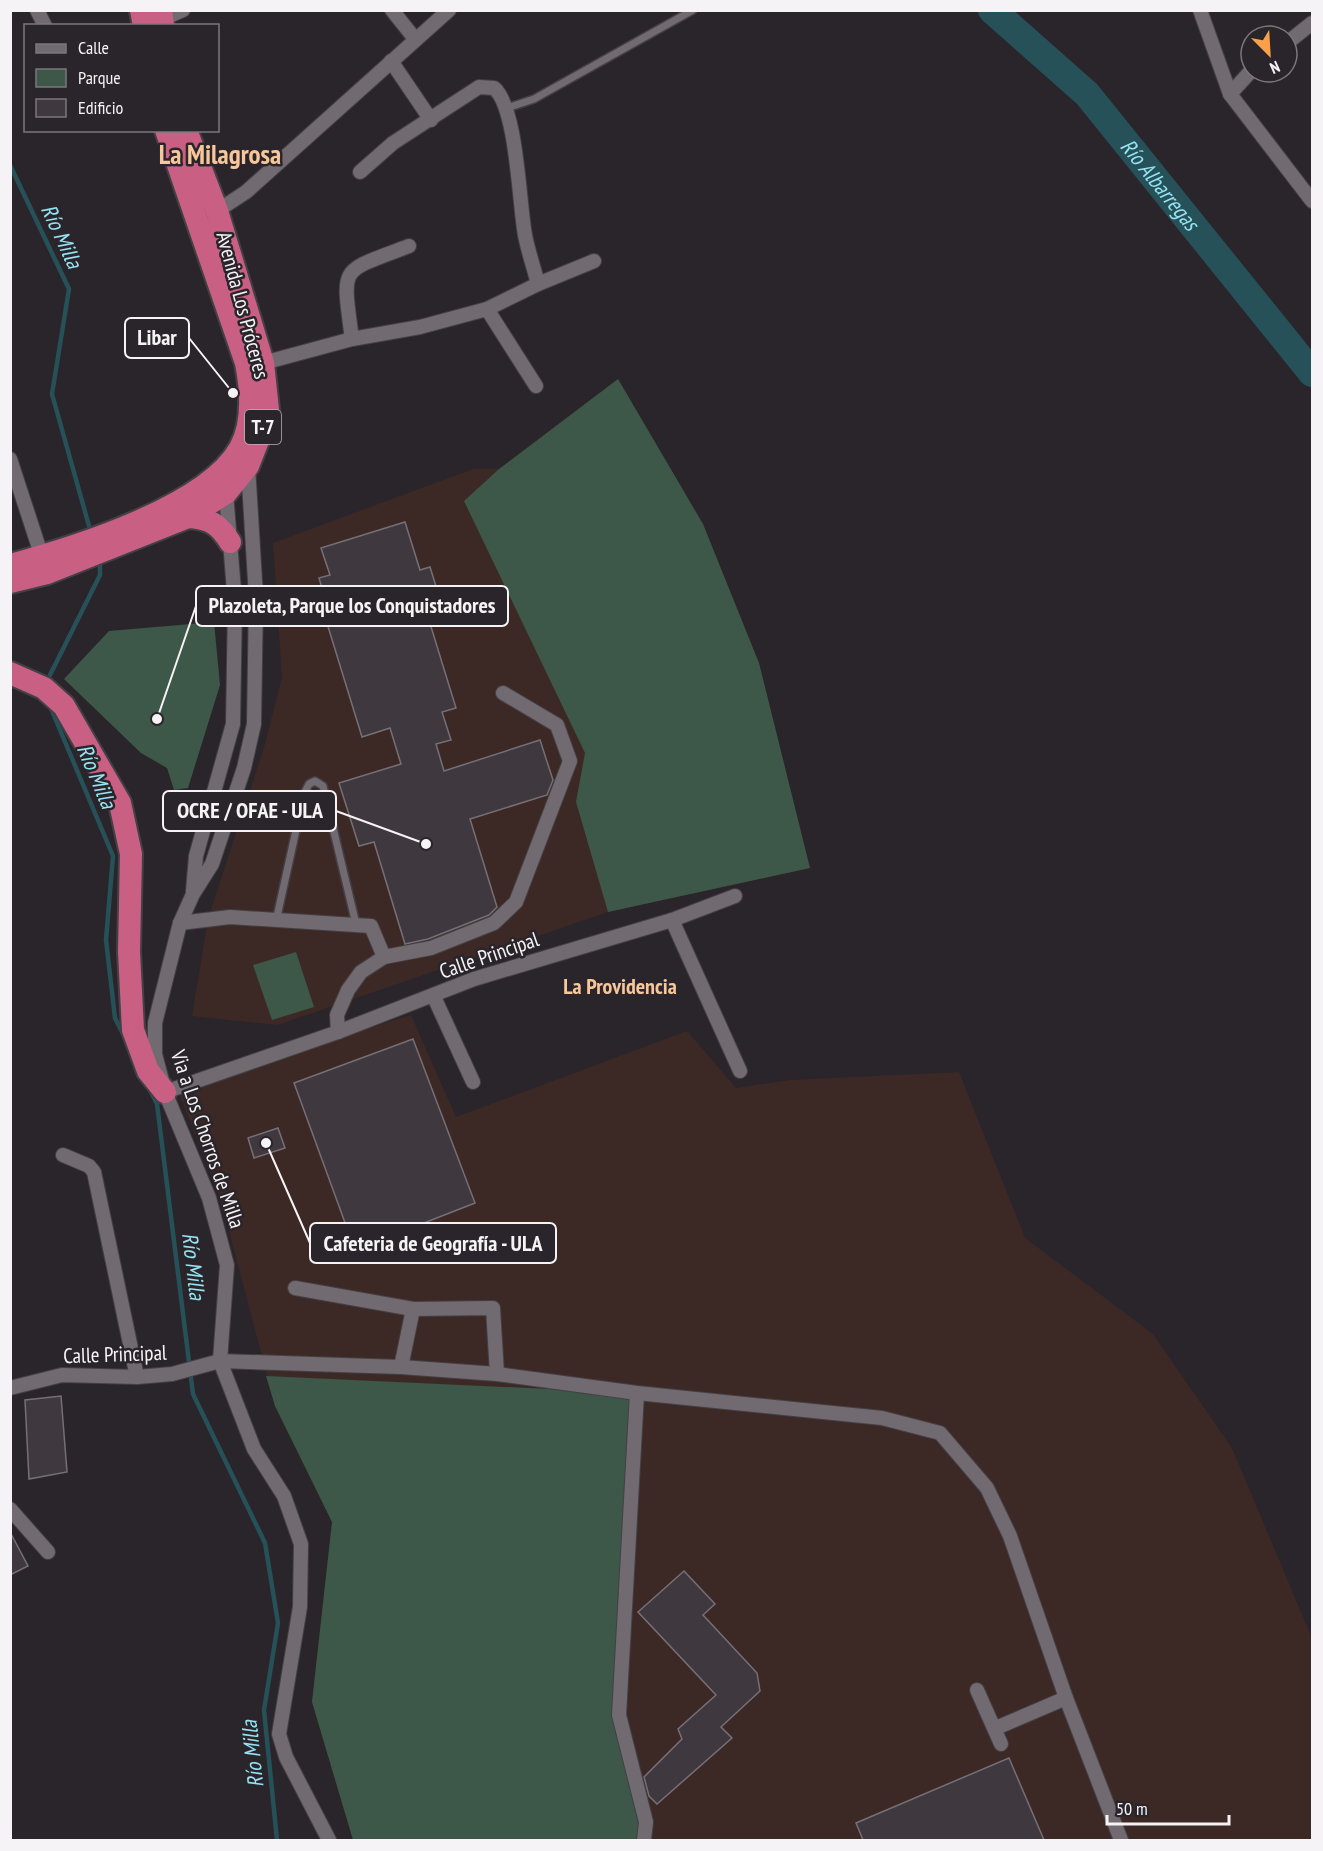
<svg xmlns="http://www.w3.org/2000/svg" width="1323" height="1851" viewBox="0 0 1323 1851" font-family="'PT Sans Narrow',sans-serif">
<rect width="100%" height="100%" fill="#2a252a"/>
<g fill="#3c2925">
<path d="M618,379l85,145 56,139 51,205 -202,44 -331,113 -85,-9 16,-97 57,-175 17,-67 -9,-134 200,-74h26z"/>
<path d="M411,1015l45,102 231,-86 49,57 54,-8 169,-8 66,166 128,96 79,114 80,190v202h-959l-41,-138 20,-180 -57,-116 -54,-206 -44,-112z"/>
</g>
<g fill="#3d5748">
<path d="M618,379l85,145 56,139 51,205 -202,44 -32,-110 9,-49 -121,-252 35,-32z"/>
<path d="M214,622l6,63 -32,103 -14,2 -7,-22 -26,-15 -77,-74 45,-48z"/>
<path d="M296,952l18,55 -42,13 -19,-55z"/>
<path d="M266,1376l371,17 -18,322 27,107 -4,18h-289l-41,-138 20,-180 -57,-116z"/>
</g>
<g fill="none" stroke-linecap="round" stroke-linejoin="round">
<g stroke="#265159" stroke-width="4.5">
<path d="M10,165l59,124 -17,105 39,139"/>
<path d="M50,675l50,-100v-14"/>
<path d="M50,706l63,150 -7,84 9,78 9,18"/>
<path d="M150,1090l7,14 36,290 72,149 13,80 -14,87 13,130"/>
</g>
<path stroke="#265159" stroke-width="28" id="s1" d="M992,10l95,84 225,279"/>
</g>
<g fill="#3f393f" stroke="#767076" stroke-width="1.5">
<path d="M405,522l15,48 10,-3 10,32 -16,5 32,104 -14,4 9,28 -15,4 8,27 96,-31 13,40 -6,15 -77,24 27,88 -8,8 -61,24 -23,5 -31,-102 -15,4 -20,-63 62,-19 -11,-36 -28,9 -36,-117 -11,3 -6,-20 16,-5 -6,-20 11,-3 -9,-27z"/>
<path d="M413,1039l62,164 -120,47 -61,-167z"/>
<path d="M278,1128l7,20 -31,10 -6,-20z"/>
<path d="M61,1396l6,76 -38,7 -4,-79z"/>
<path d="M10,1532l18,34 -18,9z"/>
<path d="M684,1571l31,33 -12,11 54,58 3,18 -39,36 11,11 -75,66 -8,-8 -5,-19 38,-38 -4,-10 38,-34 -78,-83z"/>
<path d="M1009,1758l35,82h-181l-7,-17z"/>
</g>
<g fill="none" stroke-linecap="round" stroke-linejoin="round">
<defs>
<g id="service">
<path d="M504,109l30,-10 159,-89"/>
<path d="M276,921l28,-127 5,-10 6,-3 8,5 33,138"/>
</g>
<g id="minor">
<path d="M37,10l8,16"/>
<path d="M392,10l23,29"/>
<path d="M1200,10l30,84 82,107"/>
<path d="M162,19l21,-9"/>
<path d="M1287,43l25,-20"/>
<path d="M391,61l40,59"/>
<path d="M1230,94l21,-23"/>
<path d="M360,172l33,-29 86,-56 15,1c23,19 25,115 31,147 3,16 9,33 13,49"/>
<path d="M217,211l29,-19 203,-182"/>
<path d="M487,309l49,77"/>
<path d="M352,339c-10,-76 -13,-66 57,-93"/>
<path d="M263,363l89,-24 68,-12 67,-18 51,-25 56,-23"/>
<path d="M10,459l32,98"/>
<path d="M248,466l8,131 -2,127 -10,44 -32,96 -19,30 -13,29 -25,100v31l10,38 44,106 18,67 -7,96 34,88 30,47 17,48 -1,63 -21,127 7,23 43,83"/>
<path d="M193,891l3,-35 37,-132 2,-121 -9,-110 -3,-5"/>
<path d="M672,920l63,-24"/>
<path d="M180,923l50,-6 141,9 13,31"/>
<path d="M434,997l39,85"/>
<path d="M338,1032l-1,-17 11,-25 13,-18 23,-15 47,-9 63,-25 22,-21 54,-141 -13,-36 -54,-32"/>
<path d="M165,1092l173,-60 136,-53 198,-59 68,151"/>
<path d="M63,1155l26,11 5,6 43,205"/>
<path d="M295,1288l118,21"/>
<path d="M401,1367l12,-58 80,-1 4,66"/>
<path d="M10,1388l52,-13 75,2 35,-3 48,-13 181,6 96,7 140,19 245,25 58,15 47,55 23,48 56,162 55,142"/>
<path d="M637,1393l-18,322 27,107 -2,18"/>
<path d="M10,1509l38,43"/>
<path d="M977,1690l24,54"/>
<path d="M996,1728l70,-30"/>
</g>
<g id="trunk">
<path d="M141,10l3,16"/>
<path d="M161,10l2,16"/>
<path d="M188,517c21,1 31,7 42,25"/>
<path d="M10,565c63,-17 197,-58 230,-117 14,-25 11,-59 6,-85l-80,-233"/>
<path d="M10,582l37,-9 141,-56 38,-24 22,-27 11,-28 9,-28 -5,-47 -46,-152 -31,-81"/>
<path d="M10,673l34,15 20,18 56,97 11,51 -2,98 4,78 15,41 17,21"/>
</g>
</defs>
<use href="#service" stroke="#454045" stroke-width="10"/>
<use href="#minor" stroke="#454045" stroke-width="16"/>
<use href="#trunk" stroke="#454045" stroke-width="26"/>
<use href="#service" stroke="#716b71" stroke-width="7"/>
<use href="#minor" stroke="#716b71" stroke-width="14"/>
<use href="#trunk" stroke="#c96084" stroke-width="22"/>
</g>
<g text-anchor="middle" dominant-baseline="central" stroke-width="5" stroke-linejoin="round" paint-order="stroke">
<rect fill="#2a252a" stroke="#b9b5b9" stroke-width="1.5" x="245" y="410" width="36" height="34" rx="4.5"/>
<g font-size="20" font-weight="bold" fill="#f6f3f6">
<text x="263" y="427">T-7</text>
</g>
<g font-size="21" fill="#f6f3f6" stroke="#2a252a">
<text transform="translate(243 305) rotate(75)">Avenida Los Próceres</text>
<text transform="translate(489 955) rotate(-19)">Calle Principal</text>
<text transform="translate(208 1139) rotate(71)">Via a Los Chorros de Milla</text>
<text transform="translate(115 1354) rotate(-2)">Calle Principal</text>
</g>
<g font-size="22" font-style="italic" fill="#95e3f3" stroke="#2a252a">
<text stroke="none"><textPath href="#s1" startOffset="243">Río Albarregas</textPath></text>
<text transform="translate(62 236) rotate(65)">Río Milla</text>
<text transform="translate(97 776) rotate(67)">Río Milla</text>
<text transform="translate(194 1266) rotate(83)">Río Milla</text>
<text transform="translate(252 1754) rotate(-96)">Río Milla</text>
</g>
<g font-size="22" font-weight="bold" fill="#f7c69a" stroke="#2a252a">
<text x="620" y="986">La Providencia</text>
</g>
<g font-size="27" font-weight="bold" fill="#f7c69a" stroke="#2a252a">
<text x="220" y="154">La Milagrosa</text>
</g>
</g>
<path fill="none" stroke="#f6f3f6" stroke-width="2" d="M233 393L189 338M157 719L196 606M426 844L336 811M266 1143L310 1243"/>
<g fill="#f6f3f6" stroke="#2a252a" stroke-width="2">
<circle cx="233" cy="393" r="6"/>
<circle cx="157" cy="719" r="6"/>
<circle cx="426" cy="844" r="6"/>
<circle cx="266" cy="1143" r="6"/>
</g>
<g fill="#2a252a" stroke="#f6f3f6" stroke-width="2">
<rect x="125" y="318" width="64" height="40" rx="6"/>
<rect x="196" y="586" width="312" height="40" rx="6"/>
<rect x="163" y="791" width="173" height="40" rx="6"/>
<rect x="310" y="1223" width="246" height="40" rx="6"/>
</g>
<g font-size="22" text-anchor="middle" font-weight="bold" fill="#f6f3f6">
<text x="157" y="345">Libar</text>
<text x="352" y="613">Plazoleta, Parque los Conquistadores</text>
<text x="250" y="818">OCRE / OFAE - ULA</text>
<text x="433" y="1251">Cafeteria de Geografía - ULA</text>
</g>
<rect width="1323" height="1851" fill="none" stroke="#f6f3f6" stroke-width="24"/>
<rect x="24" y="24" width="195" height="108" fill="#2a252a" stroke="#7c777c" stroke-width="1.5"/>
<rect x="36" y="44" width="30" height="9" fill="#716b71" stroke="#7c777c" stroke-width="1.5"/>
<text x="78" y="54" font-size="18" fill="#f6f3f6">Calle</text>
<rect x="36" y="69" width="30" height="18" fill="#3d5748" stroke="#7c777c" stroke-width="1.5"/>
<text x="78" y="84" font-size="18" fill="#f6f3f6">Parque</text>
<rect x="36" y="99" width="30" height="18" fill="#3f393f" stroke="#7c777c" stroke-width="1.5"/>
<text x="78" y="114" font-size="18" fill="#f6f3f6">Edificio</text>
<g transform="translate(1269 54) rotate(156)"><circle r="28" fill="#2a252a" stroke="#7c777c" stroke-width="1.5"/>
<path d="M0-4.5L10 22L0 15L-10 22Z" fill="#f8a14a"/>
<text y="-9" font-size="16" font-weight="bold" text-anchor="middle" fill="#f6f3f6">N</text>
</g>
<path d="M1107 1815v9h122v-9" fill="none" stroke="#f6f3f6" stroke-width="3"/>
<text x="1116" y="1815" font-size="18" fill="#f6f3f6" stroke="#2a252a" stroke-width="4.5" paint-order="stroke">50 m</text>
</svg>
